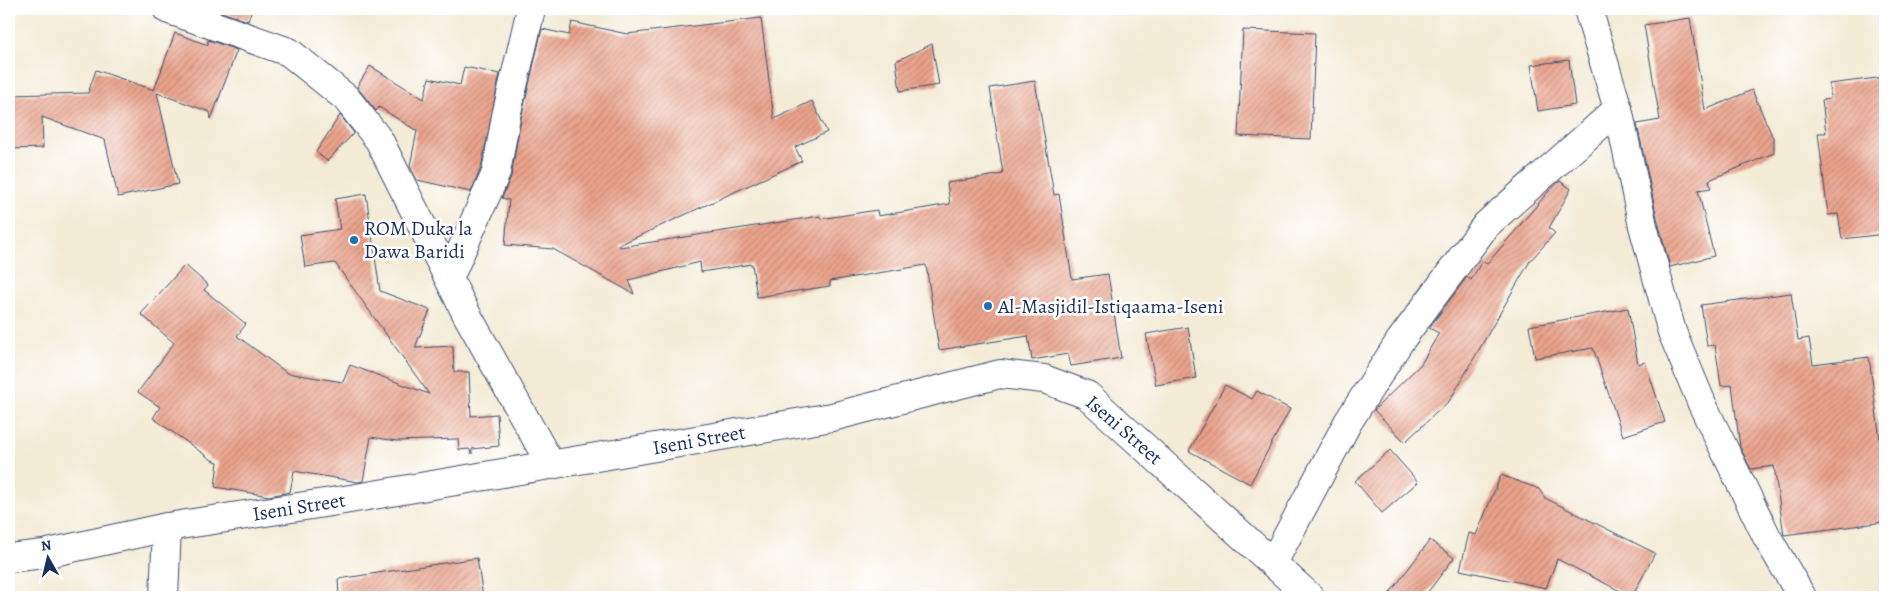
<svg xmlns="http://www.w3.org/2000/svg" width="1894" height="606" viewBox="0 0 1894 606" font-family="Alegreya,serif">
<defs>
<pattern id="building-hatch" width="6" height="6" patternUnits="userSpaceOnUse" patternTransform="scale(1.25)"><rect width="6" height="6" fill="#eba38b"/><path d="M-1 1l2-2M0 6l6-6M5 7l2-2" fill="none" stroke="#be8575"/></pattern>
</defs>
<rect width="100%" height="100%" fill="#fff"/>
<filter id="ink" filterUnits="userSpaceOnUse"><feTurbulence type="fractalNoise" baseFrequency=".02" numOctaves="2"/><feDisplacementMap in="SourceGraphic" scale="10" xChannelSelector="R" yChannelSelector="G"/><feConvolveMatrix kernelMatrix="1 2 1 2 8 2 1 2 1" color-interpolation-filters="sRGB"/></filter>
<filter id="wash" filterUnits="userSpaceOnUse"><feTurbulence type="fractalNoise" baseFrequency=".0096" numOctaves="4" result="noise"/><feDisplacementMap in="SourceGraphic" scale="20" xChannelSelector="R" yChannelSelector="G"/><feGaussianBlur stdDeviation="1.12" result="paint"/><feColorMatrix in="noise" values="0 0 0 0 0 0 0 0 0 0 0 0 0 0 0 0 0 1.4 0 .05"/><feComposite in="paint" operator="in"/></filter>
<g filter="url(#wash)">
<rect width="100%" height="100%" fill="#f3ebd5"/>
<g id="blocks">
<g fill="url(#building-hatch)">
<path d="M213,9h39l-4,12z"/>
<path d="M761,18l13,101 38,-18 15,31 -32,15 7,14 -183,84 1,2 200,-31v3l57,-9 1,6 72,-12 -3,-21 56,-9 -13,-86 45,-7 19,114 5,-1 13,85 36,-5 13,84 -50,8 -3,-12 -36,6 -4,-24 -89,14 -13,-85 -96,16v5l-73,11 -5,-33 -51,8 -1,-10 -71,18 5,14 -81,-45 -48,-4 4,-45 -7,-2 9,-22 10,-57 21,-90 27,6 3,-13 55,12z"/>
<path d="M1690,18l15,92 47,-20 22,50v13l-65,27 2,8 -13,2 16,66 -44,11 -12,-45 -21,-98 23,-4 -16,-95z"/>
<path d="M1243,30l72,3 -4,106 -73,-3z"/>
<path d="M175,33l33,12v-5l29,10 -26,69 -1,-7 -53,-19 21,91 -60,13 -13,-57 -63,-23 1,31 -34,1v-54l79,-2 8,-23 58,20z"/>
<path d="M932,44l7,41 -39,6 -4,-30z"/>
<path d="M1569,60l6,45 -37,6 -7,-46z"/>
<path d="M370,66l54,33 5,-21 31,7 4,-18 36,7 -19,94 -10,24 -54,-12 -7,-14 7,-35 -38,-24 -3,4 -19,-24z"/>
<path d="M1885,77v157l-43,5 -4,-25 -10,1 -10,-82h8l-4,-33 8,-1 -1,-15z"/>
<path d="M340,115l14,18 -27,28 -11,-9z"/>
<path d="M1560,181l11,8 -22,39 6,5 -25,28 -80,139 -45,42 -31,-32 47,-46 18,-31 -10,-5 38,-51 4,3 11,-19 5,3 62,-73z"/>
<path d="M366,194l14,97 50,19 -15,38 38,-2 1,26h15l2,44 26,-2 2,32 -27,3v5l-3,-5 -10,1 -1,-11 -61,2 -26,-4 -8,44 -5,1 -64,-11 -4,21 -21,4 -54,-9 3,-25 -6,-2 -59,-42 7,-11 -22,-15 36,-49 -33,-29 44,-49 23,20 -4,5 42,34 -9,12 50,37 56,9 7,-17 79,29 -94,-131 -30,4 -5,-32 40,-6 -5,-30z"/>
<path d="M1791,293l7,47 11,-2 4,26 56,-7 16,121v44l-101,13 -10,-69 -23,3 -11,-22 -8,-62 -11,1 -6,-41 -8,1 -6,-41z"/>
<path d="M1628,308l10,56 7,-2 20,60 -42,14 -30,-88 -58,10 -6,-32z"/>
<path d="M1188,327l8,51 -40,7 -10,-51z"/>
<path d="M1225,385l27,14 5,-8 33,18 -40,75 -61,-33z"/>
<path d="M1390,450l28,32 -36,31 -27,-32z"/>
<path d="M1501,475l38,14 6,9 110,55 -23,44 -75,-38 -11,29 -86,-18 9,-37 7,2z"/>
<path d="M1430,540l24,18 -30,39h-37z"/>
<path d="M477,558l6,39h-144l-1,-18z"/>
</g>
</g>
</g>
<g filter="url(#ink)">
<use href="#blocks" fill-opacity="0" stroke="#3b4b70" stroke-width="1"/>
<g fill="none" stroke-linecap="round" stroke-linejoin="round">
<defs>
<g id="minor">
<path d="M167,9l122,43 57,46 33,42 87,173 85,152"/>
<path d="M1588,9l30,100 25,117 29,106 31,74 64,131 35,60"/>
<path d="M449,278l47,-105 10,-57 25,-107"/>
<path d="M9,558l35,-4 123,-27 177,-27 488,-83 168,-43 44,5 43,16 223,202"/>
<path d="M1273,563l75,-141 52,-81 86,-116 132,-116"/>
<path d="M164,597l3,-70"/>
</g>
</defs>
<use href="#minor" stroke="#3b4b70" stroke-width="30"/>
<use href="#minor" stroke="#fff" stroke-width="28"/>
</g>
</g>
<g fill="#1f6fb2" stroke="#fff" stroke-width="2">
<circle cx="354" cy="240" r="5"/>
<circle cx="988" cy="306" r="5"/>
</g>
<g text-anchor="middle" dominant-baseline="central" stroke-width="5" stroke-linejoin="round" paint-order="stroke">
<g font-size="20" fill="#1b2f5e" stroke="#fff" text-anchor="start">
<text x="364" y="228">ROM Duka la<tspan x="364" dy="23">Dawa Baridi</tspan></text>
<text x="998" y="306">Al-Masjidil-Istiqaama-Iseni</text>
</g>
<g font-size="20" fill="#1b2f5e" stroke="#fff">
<text transform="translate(1124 430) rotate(41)">Iseni Street</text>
<text transform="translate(699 440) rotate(-10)">Iseni Street</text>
<text transform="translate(299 507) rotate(-9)">Iseni Street</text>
</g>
</g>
<rect width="1894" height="606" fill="none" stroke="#fff" stroke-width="30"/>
<g transform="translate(48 558) rotate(352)" stroke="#ffffff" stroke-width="4" paint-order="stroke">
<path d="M0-4L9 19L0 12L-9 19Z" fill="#1b2f5e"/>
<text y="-8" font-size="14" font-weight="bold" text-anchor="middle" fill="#1b2f5e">N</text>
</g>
</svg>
